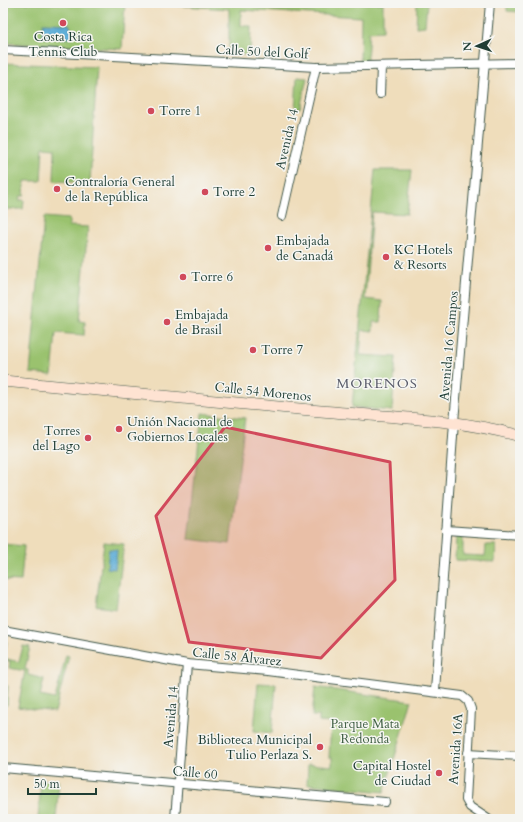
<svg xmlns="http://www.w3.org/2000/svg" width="523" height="822" viewBox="0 0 523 822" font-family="Cardo,serif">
<rect width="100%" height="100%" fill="#f6f6f2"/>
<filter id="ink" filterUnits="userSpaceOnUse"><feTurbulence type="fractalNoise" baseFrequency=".025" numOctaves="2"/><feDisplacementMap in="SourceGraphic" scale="8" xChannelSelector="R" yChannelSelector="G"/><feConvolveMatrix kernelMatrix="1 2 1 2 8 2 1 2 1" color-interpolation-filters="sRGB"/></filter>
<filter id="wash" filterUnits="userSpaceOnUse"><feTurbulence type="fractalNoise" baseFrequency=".012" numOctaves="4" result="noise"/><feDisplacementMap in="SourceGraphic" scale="16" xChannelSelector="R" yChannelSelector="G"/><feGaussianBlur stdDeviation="0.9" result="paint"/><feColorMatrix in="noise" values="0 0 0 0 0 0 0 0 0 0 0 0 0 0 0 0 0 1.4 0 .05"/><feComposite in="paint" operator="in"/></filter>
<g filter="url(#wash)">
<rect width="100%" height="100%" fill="#efddbb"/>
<g fill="#9ac26e" stroke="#5c8051">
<path d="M3,3h122l-3,46 -119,-6z"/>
<path d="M137,3h246v28l-14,1 -2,28h-7l1,-43 -120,-7v16h10l-1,29 -21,-1v-45z"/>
<path d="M417,3h10l-2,23 -9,1z"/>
<path d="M507,3h13v9l-13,-1z"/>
<path d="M3,63l94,4 -7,116 -36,-2 1,-33 -12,-1 -2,34h-16l-1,15h-4l-1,4h5l-1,9h-20z"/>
<path d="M297,77l10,1 -7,31h-5z"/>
<path d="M375,170h37l-5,44 -35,-2 -7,87 17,2 -1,21h-8v9l-11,-1 -2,25 36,2 -4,54 -40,-4z"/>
<path d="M44,217l25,2v7l19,1 -9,94 6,1 -1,13 -28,-2 -4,42 -22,-2z"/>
<path d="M202,413l43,5 -15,126 -42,-5z"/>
<path d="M456,537h7v18l22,1 1,-11h10l-1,17 -40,-2z"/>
<path d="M104,542l20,2 -8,65 -20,-3z"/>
<path d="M3,544l21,2 -3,35 -18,-1z"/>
<path d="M3,641l4,1 -4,16 16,4 4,-16 7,1 -5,22 3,1v5l16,4 -4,17 15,3 11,-44 3,1 -14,56 -37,-5 7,-36 -16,-3 1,-7 -7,-1z"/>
<path d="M258,683l18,1 -4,49 -18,-2z"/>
<path d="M3,685l5,1 -1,19h-4z"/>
<path d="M315,687l97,14 -28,91 -77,-8 1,-20 24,2v-9h-3l2,-34 -12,-1v-6h-7z"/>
<path d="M41,780l18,1 -3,38h-18z"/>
</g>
<g fill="#5cacd6" stroke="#3e7485">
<path d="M43,23l26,1 2,5 5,4 -5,5 -29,-1z"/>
<path d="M109,549l8,1 -2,19 -8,-1z"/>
</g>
</g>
<g filter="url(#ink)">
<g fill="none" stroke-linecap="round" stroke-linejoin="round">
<defs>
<g id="minor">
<path d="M3,50l313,17 204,-4"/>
<path d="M380,94l1,-27"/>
<path d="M282,216l34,-149"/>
<path d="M446,530l74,5"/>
<path d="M3,630l184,34 81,7 194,25 6,5 3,8 -5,91 4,7 18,12"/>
<path d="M435,691l19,-269 36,-419"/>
<path d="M468,753l52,3"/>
<path d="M3,768l382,34"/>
<path d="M175,819l12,-155"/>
</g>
<path id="secondary" d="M3,381c103,9 205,20 307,29 70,7 142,7 210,26"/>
</defs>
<use href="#minor" stroke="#3e5548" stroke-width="10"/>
<use href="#secondary" stroke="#3e5548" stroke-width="12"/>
<use href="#minor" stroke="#fff" stroke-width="8"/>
<use href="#secondary" stroke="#fee3d2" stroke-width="11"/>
</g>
</g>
<path fill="#d1495b" fill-opacity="0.2" stroke="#d1495b" stroke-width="3" stroke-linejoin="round" d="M225,427l165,35 5,118 -74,78 -132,-16 -33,-126z"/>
<g fill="#d1495b" stroke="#f6f6f2" stroke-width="1.5">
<circle cx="63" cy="23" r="4"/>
<circle cx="151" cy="111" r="4"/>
<circle cx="57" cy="189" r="4"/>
<circle cx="205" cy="192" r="4"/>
<circle cx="268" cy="248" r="4"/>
<circle cx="386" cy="257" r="4"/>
<circle cx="183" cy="277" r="4"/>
<circle cx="167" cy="322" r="4"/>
<circle cx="253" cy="350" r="4"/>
<circle cx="119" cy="429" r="4"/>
<circle cx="88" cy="438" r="4"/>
<circle cx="320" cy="747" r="4"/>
<circle cx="439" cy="773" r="4"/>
</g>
<g text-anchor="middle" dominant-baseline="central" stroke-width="3" stroke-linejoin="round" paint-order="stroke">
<g font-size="13" fill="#1f3d34" stroke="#f6f6f2" text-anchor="start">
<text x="63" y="37" text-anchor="middle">Costa Rica<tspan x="63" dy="15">Tennis Club</tspan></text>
<text x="159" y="111">Torre 1</text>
<text x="65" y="182">Contraloría General<tspan x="65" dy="15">de la República</tspan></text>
<text x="213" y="192">Torre 2</text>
<text x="276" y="241">Embajada<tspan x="276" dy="15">de Canadá</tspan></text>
<text x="394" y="250">KC Hotels<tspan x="394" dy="15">&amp; Resorts</tspan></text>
<text x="191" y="277">Torre 6</text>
<text x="175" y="315">Embajada<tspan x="175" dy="15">de Brasil</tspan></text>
<text x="261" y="350">Torre 7</text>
<text x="127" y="422">Unión Nacional de<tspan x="127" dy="15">Gobiernos Locales</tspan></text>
<text x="80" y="431" text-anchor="end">Torres<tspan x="80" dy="15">del Lago</tspan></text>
<text x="312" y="740" text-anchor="end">Biblioteca Municipal<tspan x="312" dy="15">Tulio Perlaza S.</tspan></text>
<text x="431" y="766" text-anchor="end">Capital Hostel<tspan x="431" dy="15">de Ciudad</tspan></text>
</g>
<g font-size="13" fill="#1f3d34" stroke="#f6f6f2">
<text transform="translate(262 52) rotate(3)">Calle 50 del Golf</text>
<text transform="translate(287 139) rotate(-77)">Avenida 14</text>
<text transform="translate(449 346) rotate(-85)">Avenida 16 Campos</text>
<text transform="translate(263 392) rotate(6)">Calle 54 Morenos</text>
<text transform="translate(237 657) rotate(6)">Calle 58 Álvarez</text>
<text transform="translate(171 717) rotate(-85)">Avenida 14</text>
<text transform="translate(456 749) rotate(-86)">Avenida 16A</text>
<text transform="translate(195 773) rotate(5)">Calle 60</text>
</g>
<g font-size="13" fill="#3e5e42" stroke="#f6f6f2">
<text x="365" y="724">Parque Mata<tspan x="365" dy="15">Redonda</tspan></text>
</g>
<g font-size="14" letter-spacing="1" fill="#595c6a" stroke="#f6f6f2">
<text x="377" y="383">MORENOS</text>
</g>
</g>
<rect width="523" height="822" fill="none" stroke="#f6f6f2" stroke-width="16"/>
<g transform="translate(477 46) rotate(267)" stroke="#f6f6f2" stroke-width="3" paint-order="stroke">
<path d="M0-3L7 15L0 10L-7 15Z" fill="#1f3d34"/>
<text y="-6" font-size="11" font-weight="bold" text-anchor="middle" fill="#1f3d34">N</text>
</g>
<path d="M28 788v6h68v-6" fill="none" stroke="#1f3d34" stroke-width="2"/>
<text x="34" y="788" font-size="12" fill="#1f3d34" stroke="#f6f6f2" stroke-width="3" paint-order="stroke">50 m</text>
</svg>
